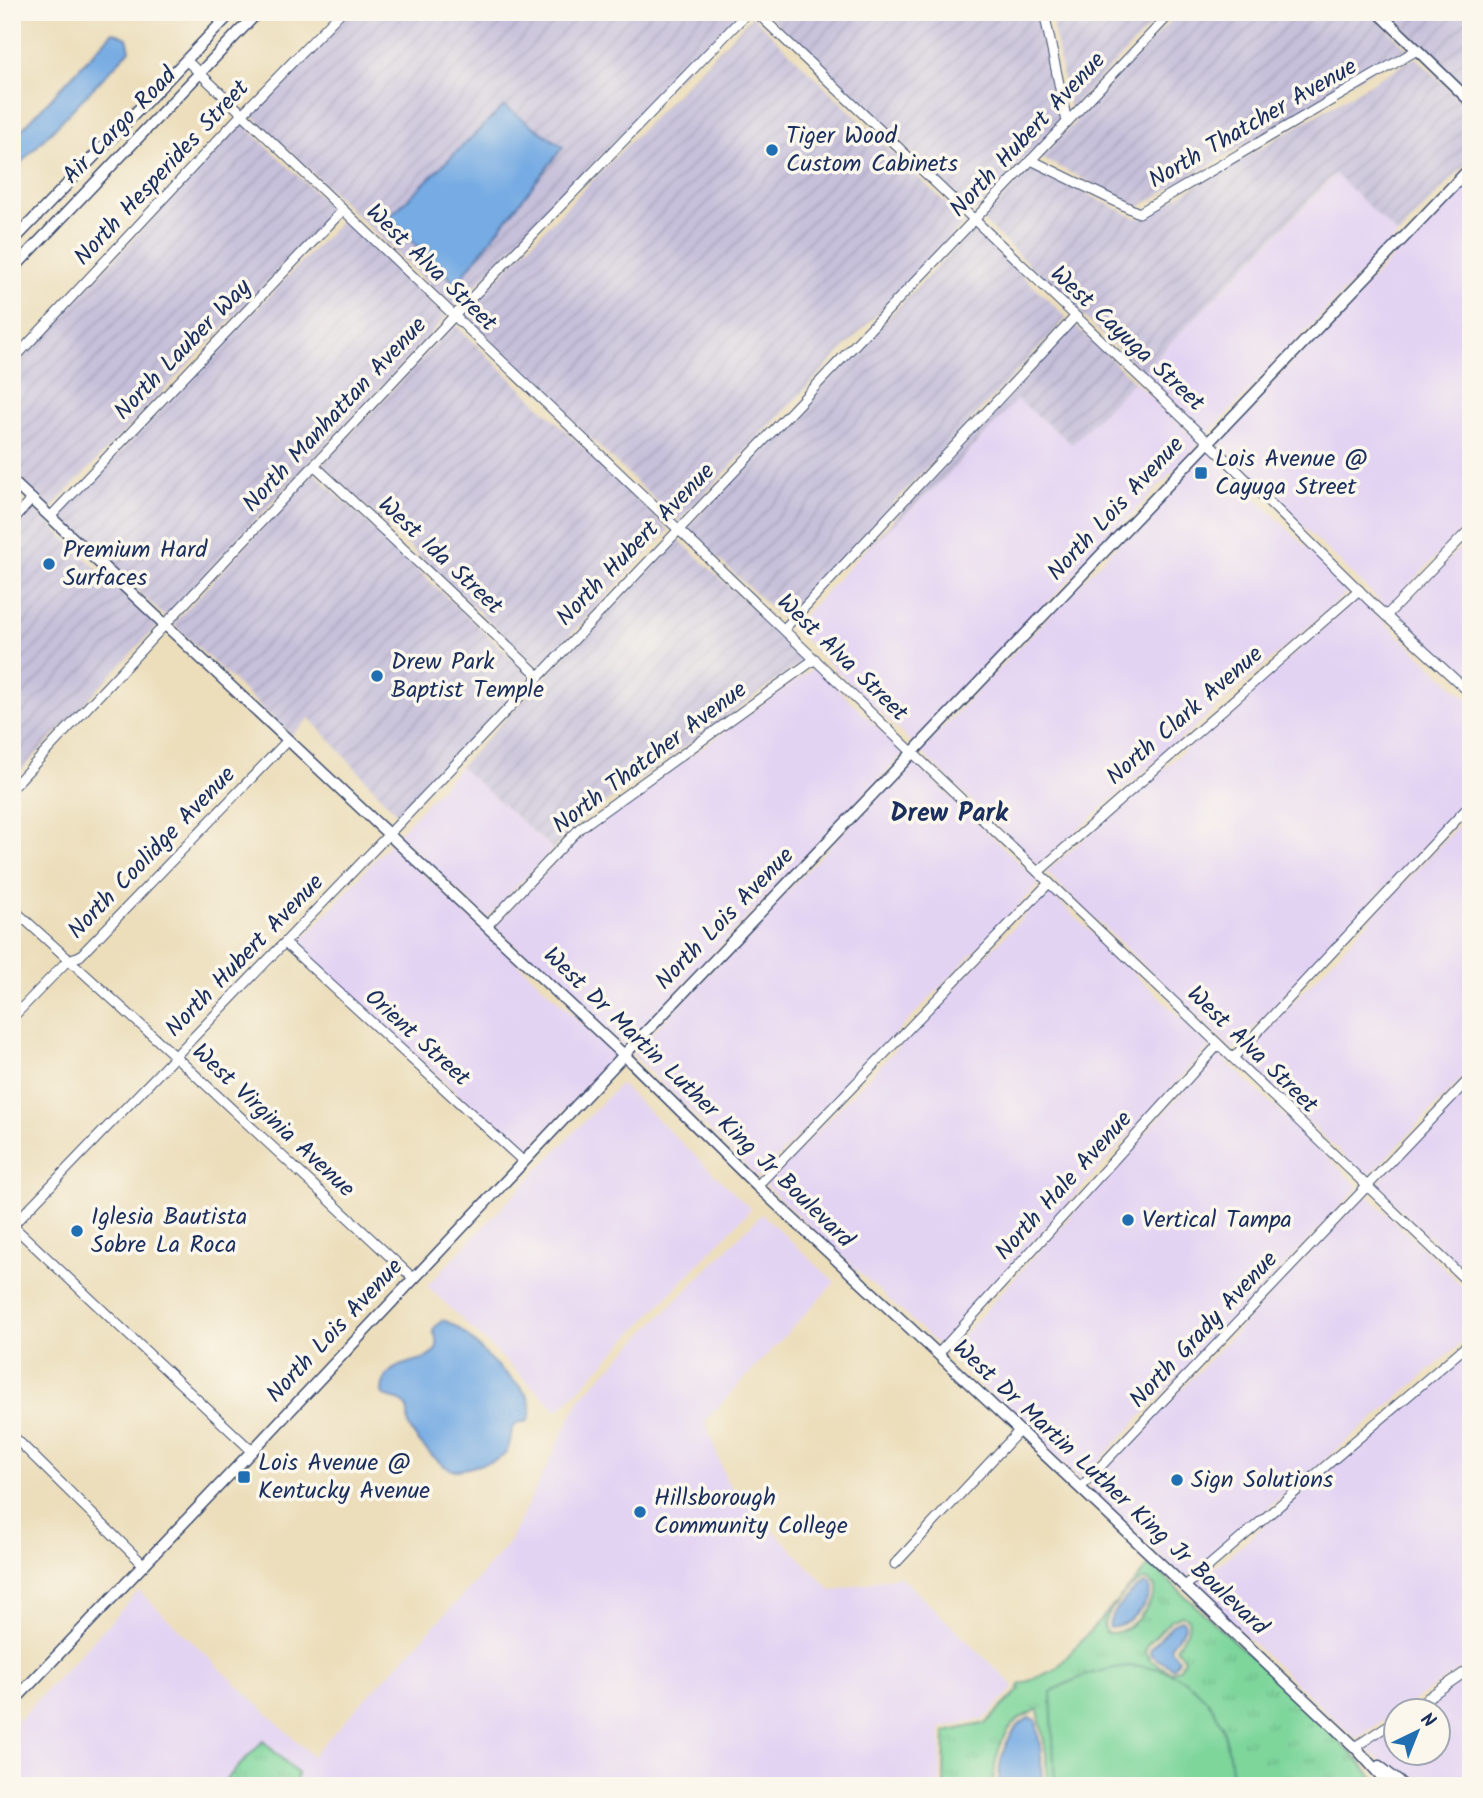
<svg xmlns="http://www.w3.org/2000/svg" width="1483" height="1798" viewBox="0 0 1483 1798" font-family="Kalam,sans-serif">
<defs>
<pattern id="industrial-furrows" width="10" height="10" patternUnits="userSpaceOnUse" patternTransform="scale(1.75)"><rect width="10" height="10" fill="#c6c0da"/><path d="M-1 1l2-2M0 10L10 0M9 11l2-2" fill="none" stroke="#aaa5be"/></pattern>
<pattern id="grass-tufts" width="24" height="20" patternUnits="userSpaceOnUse" patternTransform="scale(1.75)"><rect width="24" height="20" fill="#7ed69b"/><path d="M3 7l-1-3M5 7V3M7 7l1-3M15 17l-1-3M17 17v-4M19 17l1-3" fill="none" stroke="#6cb888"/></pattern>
</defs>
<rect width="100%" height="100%" fill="#fbf7ec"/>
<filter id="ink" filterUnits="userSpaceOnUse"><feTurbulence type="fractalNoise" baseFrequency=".0143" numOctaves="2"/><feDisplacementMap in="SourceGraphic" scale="14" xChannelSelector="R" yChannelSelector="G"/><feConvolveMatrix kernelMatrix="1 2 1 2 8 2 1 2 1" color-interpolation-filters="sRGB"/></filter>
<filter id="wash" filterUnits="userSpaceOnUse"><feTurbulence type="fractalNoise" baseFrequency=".00686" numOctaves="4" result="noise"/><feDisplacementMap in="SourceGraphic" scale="28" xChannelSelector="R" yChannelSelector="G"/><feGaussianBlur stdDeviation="1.57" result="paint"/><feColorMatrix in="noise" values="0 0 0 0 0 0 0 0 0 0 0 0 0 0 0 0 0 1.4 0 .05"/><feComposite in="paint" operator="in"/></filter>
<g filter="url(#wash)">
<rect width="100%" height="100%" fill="#ecdebb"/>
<g fill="#e3d3f3">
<path d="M1336,174l62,61 -190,199 -66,-62z"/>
<path d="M1471,175v345l-84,88 -171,-166z"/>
<path d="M1134,381l66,62 -287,301 -121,-116 72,-77 81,-73 72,-79 55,45z"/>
<path d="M1208,450l142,140 -312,275 -118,-114z"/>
<path d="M1471,536v150l-76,-71z"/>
<path d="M1358,598l113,104v94l-238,254 -187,-178z"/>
<path d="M815,667l89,86 -280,294 -129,-121 88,-93z"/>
<path d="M912,760l128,123 -282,295 -126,-124z"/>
<path d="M460,767l93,82 -66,69 -89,-84z"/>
<path d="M1471,812v257l-104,109 -126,-120z"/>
<path d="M390,843l226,212 -92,99 -227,-208z"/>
<path d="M1048,891l162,155 -271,300 -174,-161z"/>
<path d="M1218,1053l141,134 -278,293 -134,-127z"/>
<path d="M620,1084l131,125 -193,202 -131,-125z"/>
<path d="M1471,1085v192l-96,-92z"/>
<path d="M1366,1194l105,100v41l-286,244 -97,-91z"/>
<path d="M762,1214l73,68 -130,139 22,61 105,109 68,-15 115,111 -31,32 -43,9 -1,58h-928v-59l127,-136 173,165 165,-176 32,-38 72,-145z"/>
<path d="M1471,1349v313l-71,48h-4l-1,3 -39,26 -164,-152z"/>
<path d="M1471,1675v111h-58l-49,-39 31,-21 1,26h42v-42h-18l17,-10 9,-8z"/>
</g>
<g fill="url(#industrial-furrows)" fill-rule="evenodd">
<path d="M348,12h393l-287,296 -203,-194zM504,106l59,41 -107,136 -67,-65z"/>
<path d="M765,12h274l22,109 -87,92z"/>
<path d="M1050,12h114l-94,98z"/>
<path d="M1179,12h191l38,37 -269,158 -98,-49 29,-31 3,-1v-3z"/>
<path d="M1387,12h84v81l-51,-51 -1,1z"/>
<path d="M752,16l213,206 -287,300 -216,-207z"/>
<path d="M1416,57l55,53v49l-73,76 -63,-61 -193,198 -160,-152 50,-53 104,51h5z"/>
<path d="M242,123l93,88 -284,297 -39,-36v-103z"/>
<path d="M343,219l103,98 -281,300 -106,-101z"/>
<path d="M973,229l94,89 -283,302 -98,-91z"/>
<path d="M454,324l215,206 -130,138 -217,-203z"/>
<path d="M1075,325l59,56 -62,63 -55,-45 -72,79 -81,73z"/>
<path d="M314,473l217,203 -132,140 -89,-98 -19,17 -118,-111z"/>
<path d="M32,507l125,119 -145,154v-251z"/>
<path d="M677,538l130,121 -230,165 -24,25 -93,-82z"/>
</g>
<g fill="url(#grass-tufts)" stroke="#4c827c" stroke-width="2" fill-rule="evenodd">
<path d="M1151,1564c76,73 160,143 231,222h-335l-1,-33 -8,-44c-6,5 -13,5 -19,10 -19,14 -26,45 -25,67h-50l1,-54 41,-9 32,-32 2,-6 36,-16zM1144,1580h3l8,7c-1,19 -29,52 -50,45l-2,-7c8,-18 23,-38 41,-45zM1182,1615l6,4c3,13 -6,18 -12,29l8,11 -4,9 -9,4 -21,-12 -5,-8 2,-7 24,-25z"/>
<path d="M263,1741l34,32v6l-5,7h-72z"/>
</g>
<path fill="#7ed69b" stroke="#4c827c" stroke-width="2" d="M1128,1666c9,1 18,1 27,2 11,2 21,7 30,13 38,24 45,63 47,105h-177l-4,-94c27,-16 47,-22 77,-26z"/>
<g fill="#76abe3" stroke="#486da0" stroke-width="2">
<path d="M113,32l14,6 3,12 -118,122v-32z"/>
<path d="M504,106l59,41 -107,137 -68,-66z"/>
<path d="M442,1320c22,6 38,31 55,46 11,10 23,19 31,31 3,9 4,15 0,24l-10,2 -6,6c-3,21 -3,29 -26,34 -10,2 -22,8 -32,7 -12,-1 -42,-33 -45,-45 -2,-6 1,-15 -4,-21 -6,-7 -17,-3 -23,-11 0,-40 50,-24 55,-47 1,-4 -2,-11 -4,-15l3,-5z"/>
<path d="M1145,1584l5,4c-1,18 -23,39 -41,40l-1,-3c7,-16 21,-34 37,-41z"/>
<path d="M1181,1620l3,2 1,5 -15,20 1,3 8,9 -3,6 -3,3 -21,-12 -2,-4 1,-4 23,-25z"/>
<path d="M1029,1718l7,2 5,34 1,32h-43c-1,-24 7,-56 30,-68z"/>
</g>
</g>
<g filter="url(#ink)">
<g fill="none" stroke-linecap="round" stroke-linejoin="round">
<defs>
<g id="minor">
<path d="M756,12l452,430 165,162 98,90"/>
<path d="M1044,12l23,110"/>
<path d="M186,60l1285,1225"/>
<path d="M1031,160l108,53 278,-163"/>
<path d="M12,361l230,-247 99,-102"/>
<path d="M314,465l225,211"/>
<path d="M51,516l292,-306"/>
<path d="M12,521l20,-22"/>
<path d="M1386,616l85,-88"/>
<path d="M784,629l291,-312"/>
<path d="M12,788l442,-472 294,-304"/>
<path d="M1038,872l321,-282"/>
<path d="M12,908l163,148 239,223"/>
<path d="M487,926l93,-98 235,-169"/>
<path d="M285,943l239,219"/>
<path d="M12,1018l56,-58 12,-4 208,-216"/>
<path d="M1233,1058l238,-254"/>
<path d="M757,1186l292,-303"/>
<path d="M12,1226l377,-392 783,-822"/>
<path d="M13,1226l239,225"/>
<path d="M938,1354l280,-309"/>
<path d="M12,1435l132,130"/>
<path d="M1080,1488l391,-411"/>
<path d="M895,1564l124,-133"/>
<path d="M1184,1587l287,-245"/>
<path d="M1410,1710l61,-42"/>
<path d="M1355,1747l41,-27"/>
</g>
<g id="tertiary">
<path d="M1378,12l93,90"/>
<path d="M12,242l220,-230"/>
<path d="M12,270l246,-258"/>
<path d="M12,481l612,574 133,131 181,168 417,393 35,39"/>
<path d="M12,1703l240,-252 372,-396 847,-888"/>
<path d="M1379,1766l25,20"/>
</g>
</defs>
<use href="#minor" stroke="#3a496c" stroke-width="11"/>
<use href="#tertiary" stroke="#3a496c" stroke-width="13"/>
<use href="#minor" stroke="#fff" stroke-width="9"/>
<use href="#tertiary" stroke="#fff" stroke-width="10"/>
</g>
</g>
<g fill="#1f6fb2" stroke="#fbf7ec" stroke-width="2.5">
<circle cx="772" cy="150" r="7"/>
<rect x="1194" y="466" width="14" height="14" rx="3.5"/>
<circle cx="49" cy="564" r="7"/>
<circle cx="377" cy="676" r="7"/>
<circle cx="1128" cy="1220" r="7"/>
<circle cx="77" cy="1231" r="7"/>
<rect x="237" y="1470" width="14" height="14" rx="3.5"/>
<circle cx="1177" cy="1480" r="7"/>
<circle cx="640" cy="1512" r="7"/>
</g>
<g text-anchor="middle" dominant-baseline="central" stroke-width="7" stroke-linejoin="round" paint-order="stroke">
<g font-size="24" fill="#1b2f5e" stroke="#fbf7ec">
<text transform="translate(1253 124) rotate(-30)">North Thatcher Avenue</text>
<text transform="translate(120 126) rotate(-46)">Air Cargo Road</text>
<text transform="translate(1028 135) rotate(-47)">North Hubert Avenue</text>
<text transform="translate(162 173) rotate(-47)">North Hesperides Street</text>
<text transform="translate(431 268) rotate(44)">West Alva Street</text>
<text transform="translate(1127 339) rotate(43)">West Cayuga Street</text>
<text transform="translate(183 350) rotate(-46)">North Lauber Way</text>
<text transform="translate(335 415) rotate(-47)">North Manhattan Avenue</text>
<text transform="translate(1116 509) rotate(-47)">North Lois Avenue</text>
<text transform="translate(636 545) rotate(-46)">North Hubert Avenue</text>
<text transform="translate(440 556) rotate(43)">West Ida Street</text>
<text transform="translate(842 658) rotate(44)">West Alva Street</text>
<text transform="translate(1185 716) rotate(-41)">North Clark Avenue</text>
<text transform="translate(650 758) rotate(-37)">North Thatcher Avenue</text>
<text transform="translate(152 853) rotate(-46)">North Coolidge Avenue</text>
<text transform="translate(725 919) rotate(-46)">North Lois Avenue</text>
<text transform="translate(245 956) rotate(-46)">North Hubert Avenue</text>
<text transform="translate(417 1038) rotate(42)">Orient Street</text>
<text transform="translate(1252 1050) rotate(44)">West Alva Street</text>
<text transform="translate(698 1098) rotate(44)">West Dr Martin Luther King Jr Boulevard</text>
<text transform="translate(273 1121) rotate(43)">West Virginia Avenue</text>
<text transform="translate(1064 1186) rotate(-48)">North Hale Avenue</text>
<text transform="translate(1204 1330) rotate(-47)">North Grady Avenue</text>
<text transform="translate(335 1331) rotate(-47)">North Lois Avenue</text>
<text transform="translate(1110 1488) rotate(43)">West Dr Martin Luther King Jr Boulevard</text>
</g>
<g font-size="24" fill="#1b2f5e" stroke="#fbf7ec" text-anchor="start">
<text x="786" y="136">Tiger Wood<tspan x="786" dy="28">Custom Cabinets</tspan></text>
<text x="1215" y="459">Lois Avenue @<tspan x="1215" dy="28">Cayuga Street</tspan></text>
<text x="63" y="550">Premium Hard<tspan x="63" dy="28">Surfaces</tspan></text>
<text x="391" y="662">Drew Park<tspan x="391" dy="28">Baptist Temple</tspan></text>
<text x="91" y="1217">Iglesia Bautista<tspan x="91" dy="28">Sobre La Roca</tspan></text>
<text x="1142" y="1220">Vertical Tampa</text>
<text x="258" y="1463">Lois Avenue @<tspan x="258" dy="28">Kentucky Avenue</tspan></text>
<text x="1191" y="1480">Sign Solutions</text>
<text x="654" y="1498">Hillsborough<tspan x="654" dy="28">Community College</tspan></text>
</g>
<g font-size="26" font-weight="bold" fill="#1b2f5e" stroke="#fbf7ec">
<text x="949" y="814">Drew Park</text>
</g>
</g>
<rect width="1483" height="1798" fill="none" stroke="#fbf7ec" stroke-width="42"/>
<g transform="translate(1417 1732) rotate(43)"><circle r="33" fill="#fbf7ec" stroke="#a1a7b3" stroke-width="2"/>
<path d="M0-5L12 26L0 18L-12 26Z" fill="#1f6fb2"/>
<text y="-10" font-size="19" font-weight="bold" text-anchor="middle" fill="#1b2f5e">N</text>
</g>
</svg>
